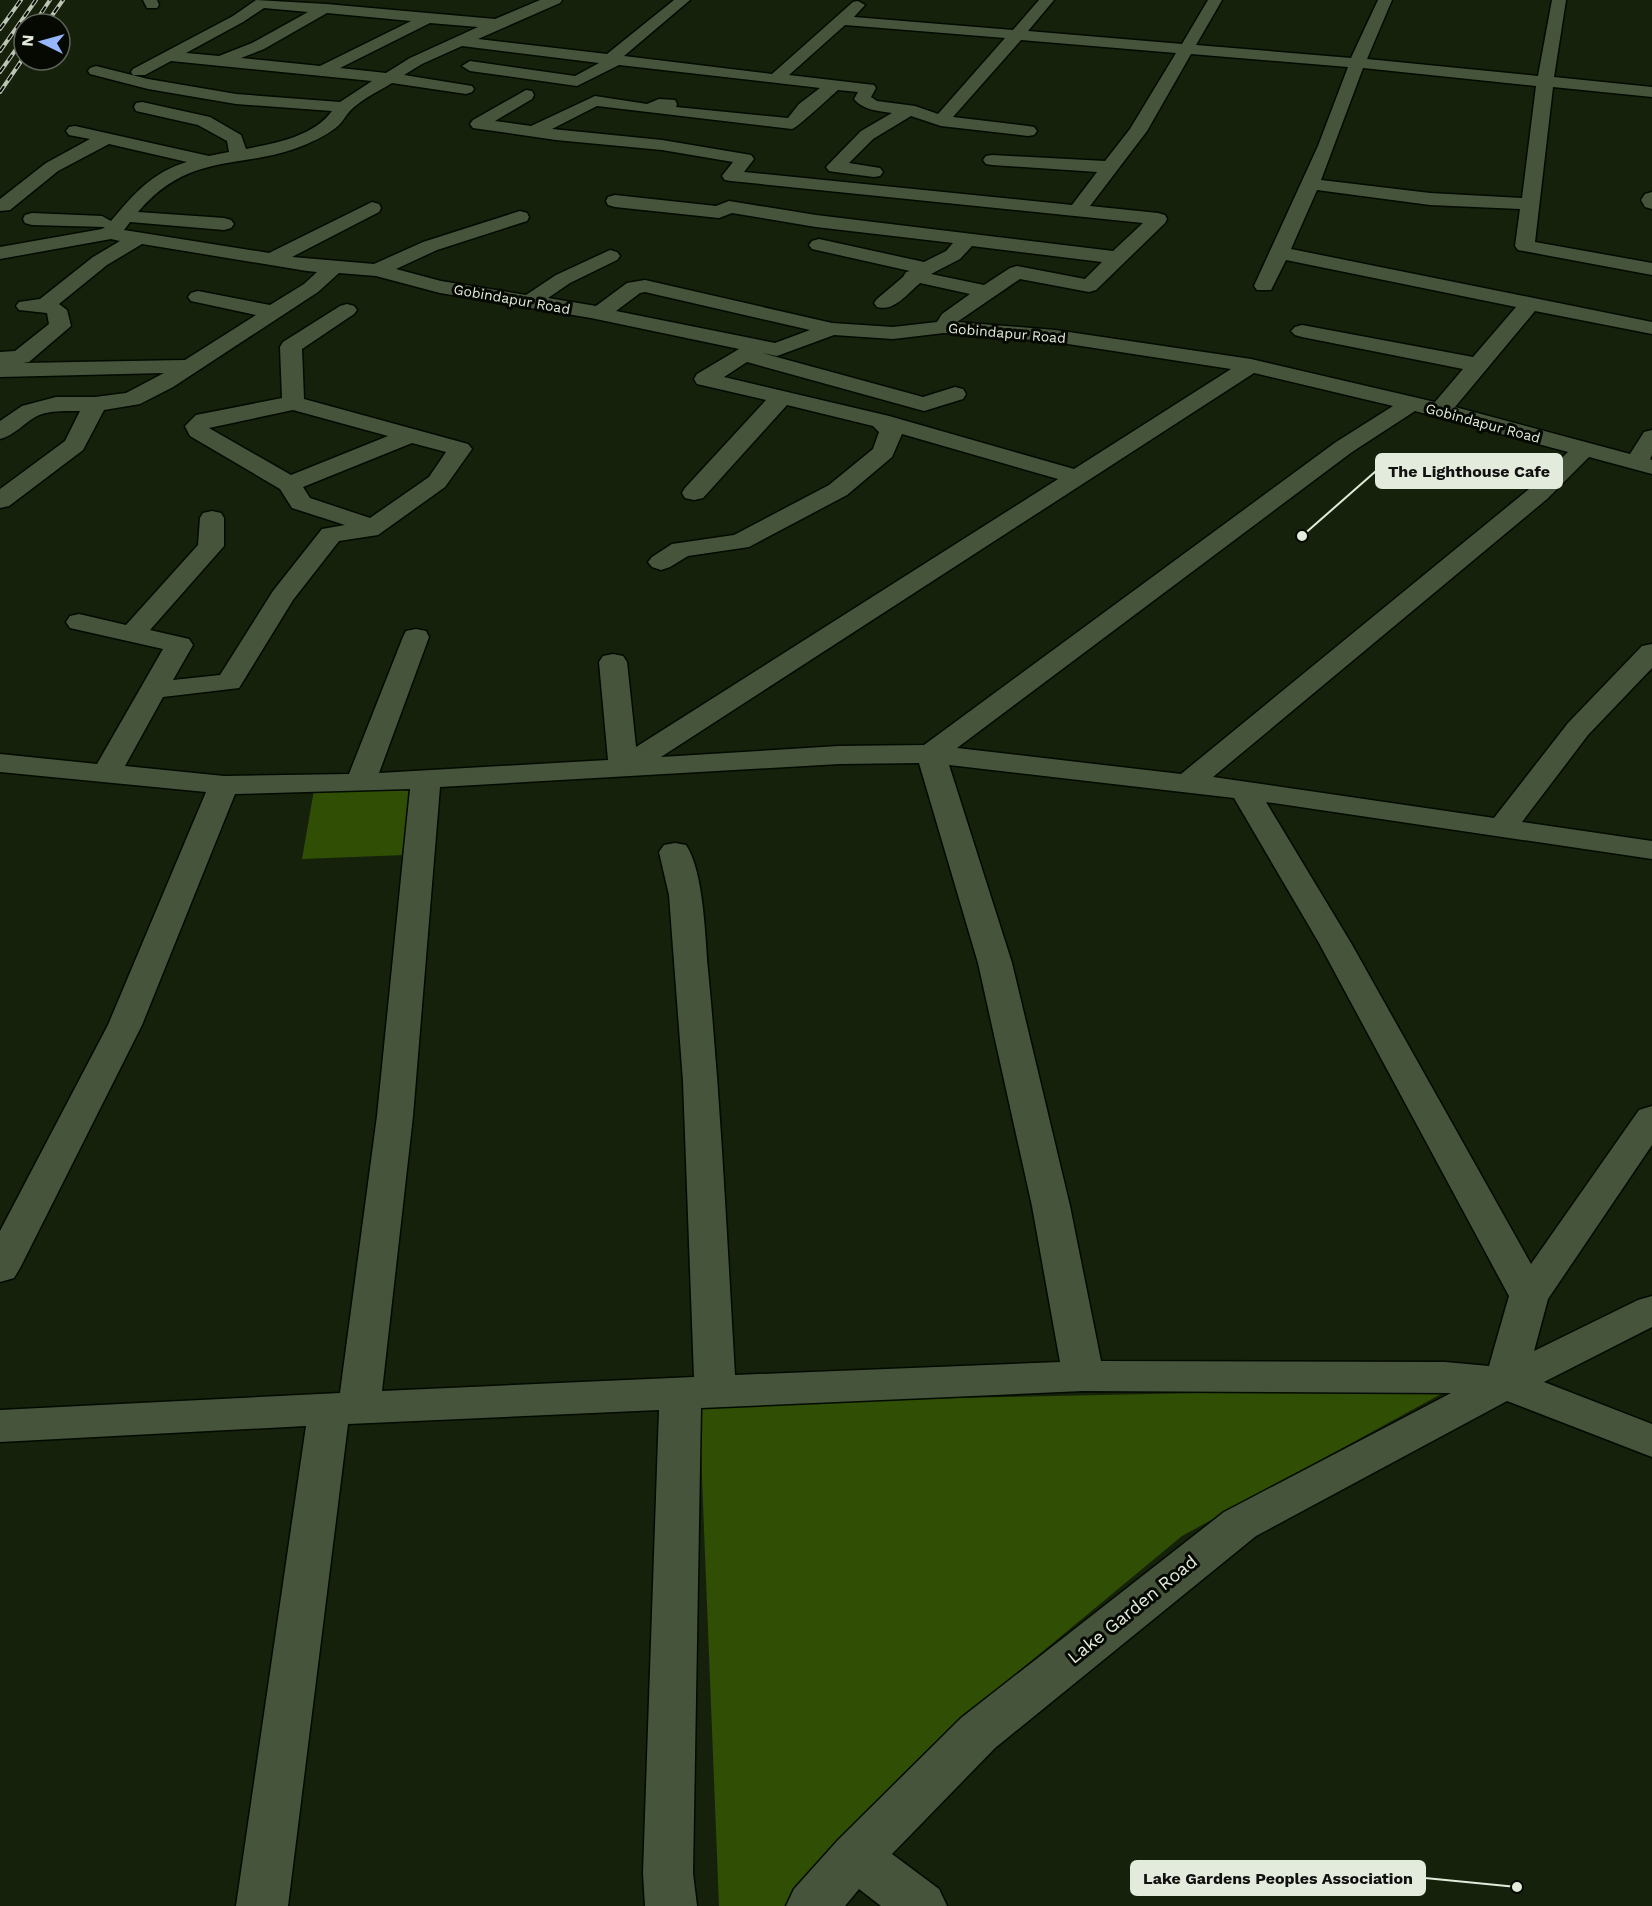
<svg xmlns="http://www.w3.org/2000/svg" width="1652" height="1906" viewBox="0 0 1652 1906" font-family="'Work Sans',sans-serif">
<rect width="100%" height="100%" fill="#16210b"/>
<g fill="#304f04">
<path d="M416,786l-11,69 -103,4 12,-69z"/>
<path d="M1452,1388l-270,148 -221,183 -163,187h-79l-20,-503z"/>
</g>
<g fill="none" stroke-linecap="round" stroke-linejoin="round">
<defs>
<g id="minor">
<path d="M143,0h14l2,5 -2,3h-10z"/>
<path d="M256,0l70,4 169,15 45,-19h22l-2,3 -82,36 129,15 67,-54h16l-66,56 148,18 81,-72 5,-1 7,4 -11,12 159,13 26,-30h15l-26,31 154,13 26,-44h14l-26,45 155,13 27,-58h14l-25,59 171,17 14,-76h14l-12,77 98,10v10l-99,-10 -18,155 117,21v12l-134,-25 -3,-4 5,-37 -90,-4 -113,-15 -26,59 361,73v12l-117,-23 -80,96 175,47 14,-22 8,-2v25l-2,4 2,1v14l-63,-17 -42,42 -334,278 281,41 74,-95 74,-77 10,-2v24l-64,67 -66,87 130,19v18l-386,-57 85,141 180,321 108,-154 13,-4v39l-104,154 -14,52 104,-51 14,-4v31l-108,55 108,42v33l-145,-56 -251,135 -261,212 -103,106 47,35 8,17h-66l-22,-17 -14,17h-59l8,-17 44,-49 123,-122 263,-206 227,-119 -368,-2 -382,17 -8,465 4,33h-52l-2,-33 16,-463 -311,14 -60,482h-52l70,-480 -306,16v-32l340,-17 37,-277 33,-327 -175,5 -93,231 -122,243 -6,10 -14,4v-51l108,-206 98,-233 -206,-20v-18l97,10 66,-115 -93,-21 -4,-6 4,-6 9,-2 47,11 72,-80 2,-27 3,-5 9,-2 9,2 3,5v28l-74,84 39,9 4,6 -20,35 47,-5 53,-84 49,-62 23,-4 -53,-17 -12,-19 -90,-53 -5,-10 11,-11 86,-17 -2,-51 3,-5 57,-36 7,-2 7,2 3,4 -3,4 -52,35 2,50 164,45 4,5 -27,38 -67,48 -39,6 -46,59 -54,88 -76,9 -38,69 99,10 125,-2 54,-137 3,-6 10,-2 10,2 3,6 -50,136 229,-13 -9,-98 4,-6 10,-2 10,2 4,6 9,85 422,-268 -156,-45 -10,23 -45,38 -98,52 -61,9 -18,11 -9,3 -9,-3 -4,-5 4,-5 20,-13 62,-9 95,-50 44,-36 6,-17 -6,-6 -86,-21 -84,93 -9,2 -9,-2 -3,-5 3,-5 81,-88 -69,-16 -3,-5 3,-5 42,-25 -148,-31 -151,-25 -64,-17 -37,-3 -21,19 -145,95 -33,17 -36,6 -21,40 -74,56 -9,2v-19l65,-48 15,-30c-14,0 -30,-1 -43,5 -13,7 -22,19 -37,23v-18l22,-15 34,-9h39l31,-4 38,-20 -164,4v-25l15,-1 34,-27 -2,-11 -28,-3 -3,-4 3,-4 21,-3 53,-42 27,-16 -9,-2 -111,20v-12l102,-18 3,-2 -73,-2 -7,-2 -2,-4 2,-4 7,-2 70,3 9,5c22,-26 41,-49 76,-59l-78,-18 -51,27 -48,39 -10,1v-12l46,-36 44,-24 -21,-4 -3,-4 3,-4 6,-1 134,30 20,-4 -2,-11 -29,-16 -62,-14 -2,-4 2,-4 6,-1 68,15 31,18 5,14c29,-6 67,-12 86,-38l-96,-7 -88,-15 -58,-15 -2,-3 2,-3 6,-2 52,13 88,15 104,8 32,-21 -201,-20 -26,14h-12l-2,-3 2,-3 100,-53zM264,8l44,4 -56,31 -33,13 -33,-3 57,-31zM327,13l84,8 -91,45 -79,-8 23,-9zM430,23l48,4 -68,31 -24,15 -46,-5zM845,25l160,13 -67,76 -23,-8 -38,-5 -6,-4 5,-9 -2,-3 -85,-10zM1021,40l155,13 -46,76 -25,32 -113,-6 -6,1 -3,4 3,4 6,1 105,7 -25,33 -328,-33 10,-13 -3,-4 -89,-15 -110,-11 45,-23 195,23c5,-1 38,-32 46,-39l20,2 -4,7c9,11 24,12 38,14l-31,18 -35,36 3,4 6,1 39,5 6,-1 3,-4 -3,-4 -31,-5 24,-24 38,-23 30,10 87,10 6,-1 3,-4 -3,-4 -6,-1 -75,-9zM462,46l137,17 -24,13 -105,-15 -8,5 8,5 107,15 42,-21 201,23 -21,16 -11,14 -112,-11 1,-3 -2,-4 -16,-1 -12,5 -52,-8 -64,30 -36,-5 37,-22 2,-4 -2,-4 -6,-1 -53,30 -3,4 3,4 83,12 106,10 71,12 -11,14 3,4 6,1 412,42 -30,28 -297,-36 -87,-14 -13,5 -101,-11 -7,2 -2,4 2,4 7,2 104,11 13,-5 84,14 137,16 -7,8 -22,11 -105,-23 -7,2 -3,4 3,4 98,22 -4,1 -3,5 -26,22 -3,4 3,4c17,5 30,-13 43,-24l50,11 -28,20 -5,8 -44,5 -61,-4 -187,-43 -18,3 -31,23 -48,-8 22,-15 47,-23 3,-4 -3,-4 -7,-2 -54,25 -30,20 -85,-14 -45,-12 41,-19 90,-29 2,-4 -2,-4 -7,-2 -97,31 -49,22 -82,-7 87,-45 2,-4 -2,-4 -7,-2 -103,51 -145,-23 6,-8 94,8 7,-2 3,-4 -3,-4 -7,-2 -86,-6c54,-63 103,-40 169,-68 11,-5 22,-10 32,-19 5,-5 8,-12 14,-17 11,-10 26,-17 39,-25l74,11 6,-2 2,-3 -2,-3 -68,-11 18,-11zM1191,54l157,13 -30,79 -64,140 3,4h14l15,-30 230,47 -43,50 -171,-32 -7,2 -4,4 4,4 7,2 161,32 -28,33 -184,-43 -196,-29 -98,-8 63,-43 69,13 7,-2 69,-67 2,-4 -2,-4 -7,-2 -68,-7 57,-75zM1363,68l173,18 -14,112 -92,-5 -109,-13zM142,244l165,27 10,1 -13,12 -34,21 -72,-14 -7,2 -3,4 3,4 65,14 -71,45 -162,3 6,-1 42,-36 -4,-16 -8,-6 48,-39zM972,246l130,16 -17,17 -68,-13 -7,2 -26,17 -53,-11 29,-15zM645,292l165,38 -35,13 -159,-32 24,-18zM944,333l111,9 176,27 -157,100 -185,-53 -165,-39 23,-15 177,49 39,-12 3,-5 -3,-5 -8,-2 -32,10 -161,-44 15,3 57,-21 59,4zM1254,373l139,33 -57,36 -412,303 -85,1 -178,11zM293,410l95,26 -97,39 -82,-47zM1415,411l153,41 -39,37 -348,285 -224,-26 395,-296zM412,443l34,9 -17,25 -59,41 -60,-20 -7,-11zM919,763l59,200 54,243 28,156 -325,13c-8,-135 -14,-270 -27,-405 -3,-33 -4,-98 -22,-125l-11,-2 -11,2 -5,7 10,43 14,186 11,296 -312,14 31,-275 27,-329 399,-23zM949,765l285,33 85,145 190,353 -20,70 -44,-4 -344,-1 -31,-155 -58,-243z"/>
<path d="M1652,192v17l-7,-2 -4,-7 4,-6z"/>
</g>
</defs>
<use href="#minor" stroke="#030a00" stroke-width="3"/>
<use href="#minor" fill="#47543c" fill-rule="evenodd"/>
<defs>
<g id="rail">
<path d="M34,24l16,-24"/>
<path d="M46,24l17,-24"/>
<path d="M0,29l21,-29"/>
<path d="M0,51l36,-51"/>
<path d="M0,72l24,-34"/>
<path d="M0,92l24,-35"/>
</g>
</defs>
<use href="#rail" stroke="#bcc4b4" stroke-width="4"/>
<use href="#rail" stroke="#050902" stroke-width="2" stroke-dasharray="7" stroke-linecap="butt"/>
</g>
<g text-anchor="middle" dominant-baseline="central" stroke-width="6" stroke-linejoin="round" paint-order="stroke">
<g font-size="14" fill="#e3ebdc" stroke="#050902">
<text transform="translate(512 299) rotate(10)">Gobindapur Road</text>
<text transform="translate(1007 333) rotate(5)">Gobindapur Road</text>
<text transform="translate(1483 423) rotate(15)">Gobindapur Road</text>
</g>
<g font-size="18" fill="#e3ebdc" stroke="#050902">
<text transform="translate(1132 1609) rotate(-39)">Lake Garden Road</text>
</g>
</g>
<path fill="none" stroke="#e3ebdc" stroke-width="2" d="M1302 536L1376 471M1517 1887L1425 1878"/>
<g fill="#e3ebdc" stroke="#050902" stroke-width="2">
<circle cx="1302" cy="536" r="6"/>
<circle cx="1517" cy="1887" r="6"/>
</g>
<g fill="#e3ebdc" stroke="#e3ebdc" stroke-width="2">
<rect x="1376" y="454" width="186" height="34" rx="6"/>
<rect x="1131" y="1861" width="294" height="34" rx="6"/>
</g>
<g font-size="16" text-anchor="middle" font-weight="bold" fill="#111">
<text x="1469" y="477">The Lighthouse Cafe</text>
<text x="1278" y="1884">Lake Gardens Peoples Association</text>
</g>
<g transform="translate(42 42) rotate(275)"><circle r="28" fill="#050902" stroke="#5e6359" stroke-width="1.5"/>
<path d="M0-4.5L10 22L0 15L-10 22Z" fill="#96b6fd"/>
<text y="-9" font-size="16" font-weight="bold" text-anchor="middle" fill="#e3ebdc">N</text>
</g>
</svg>
